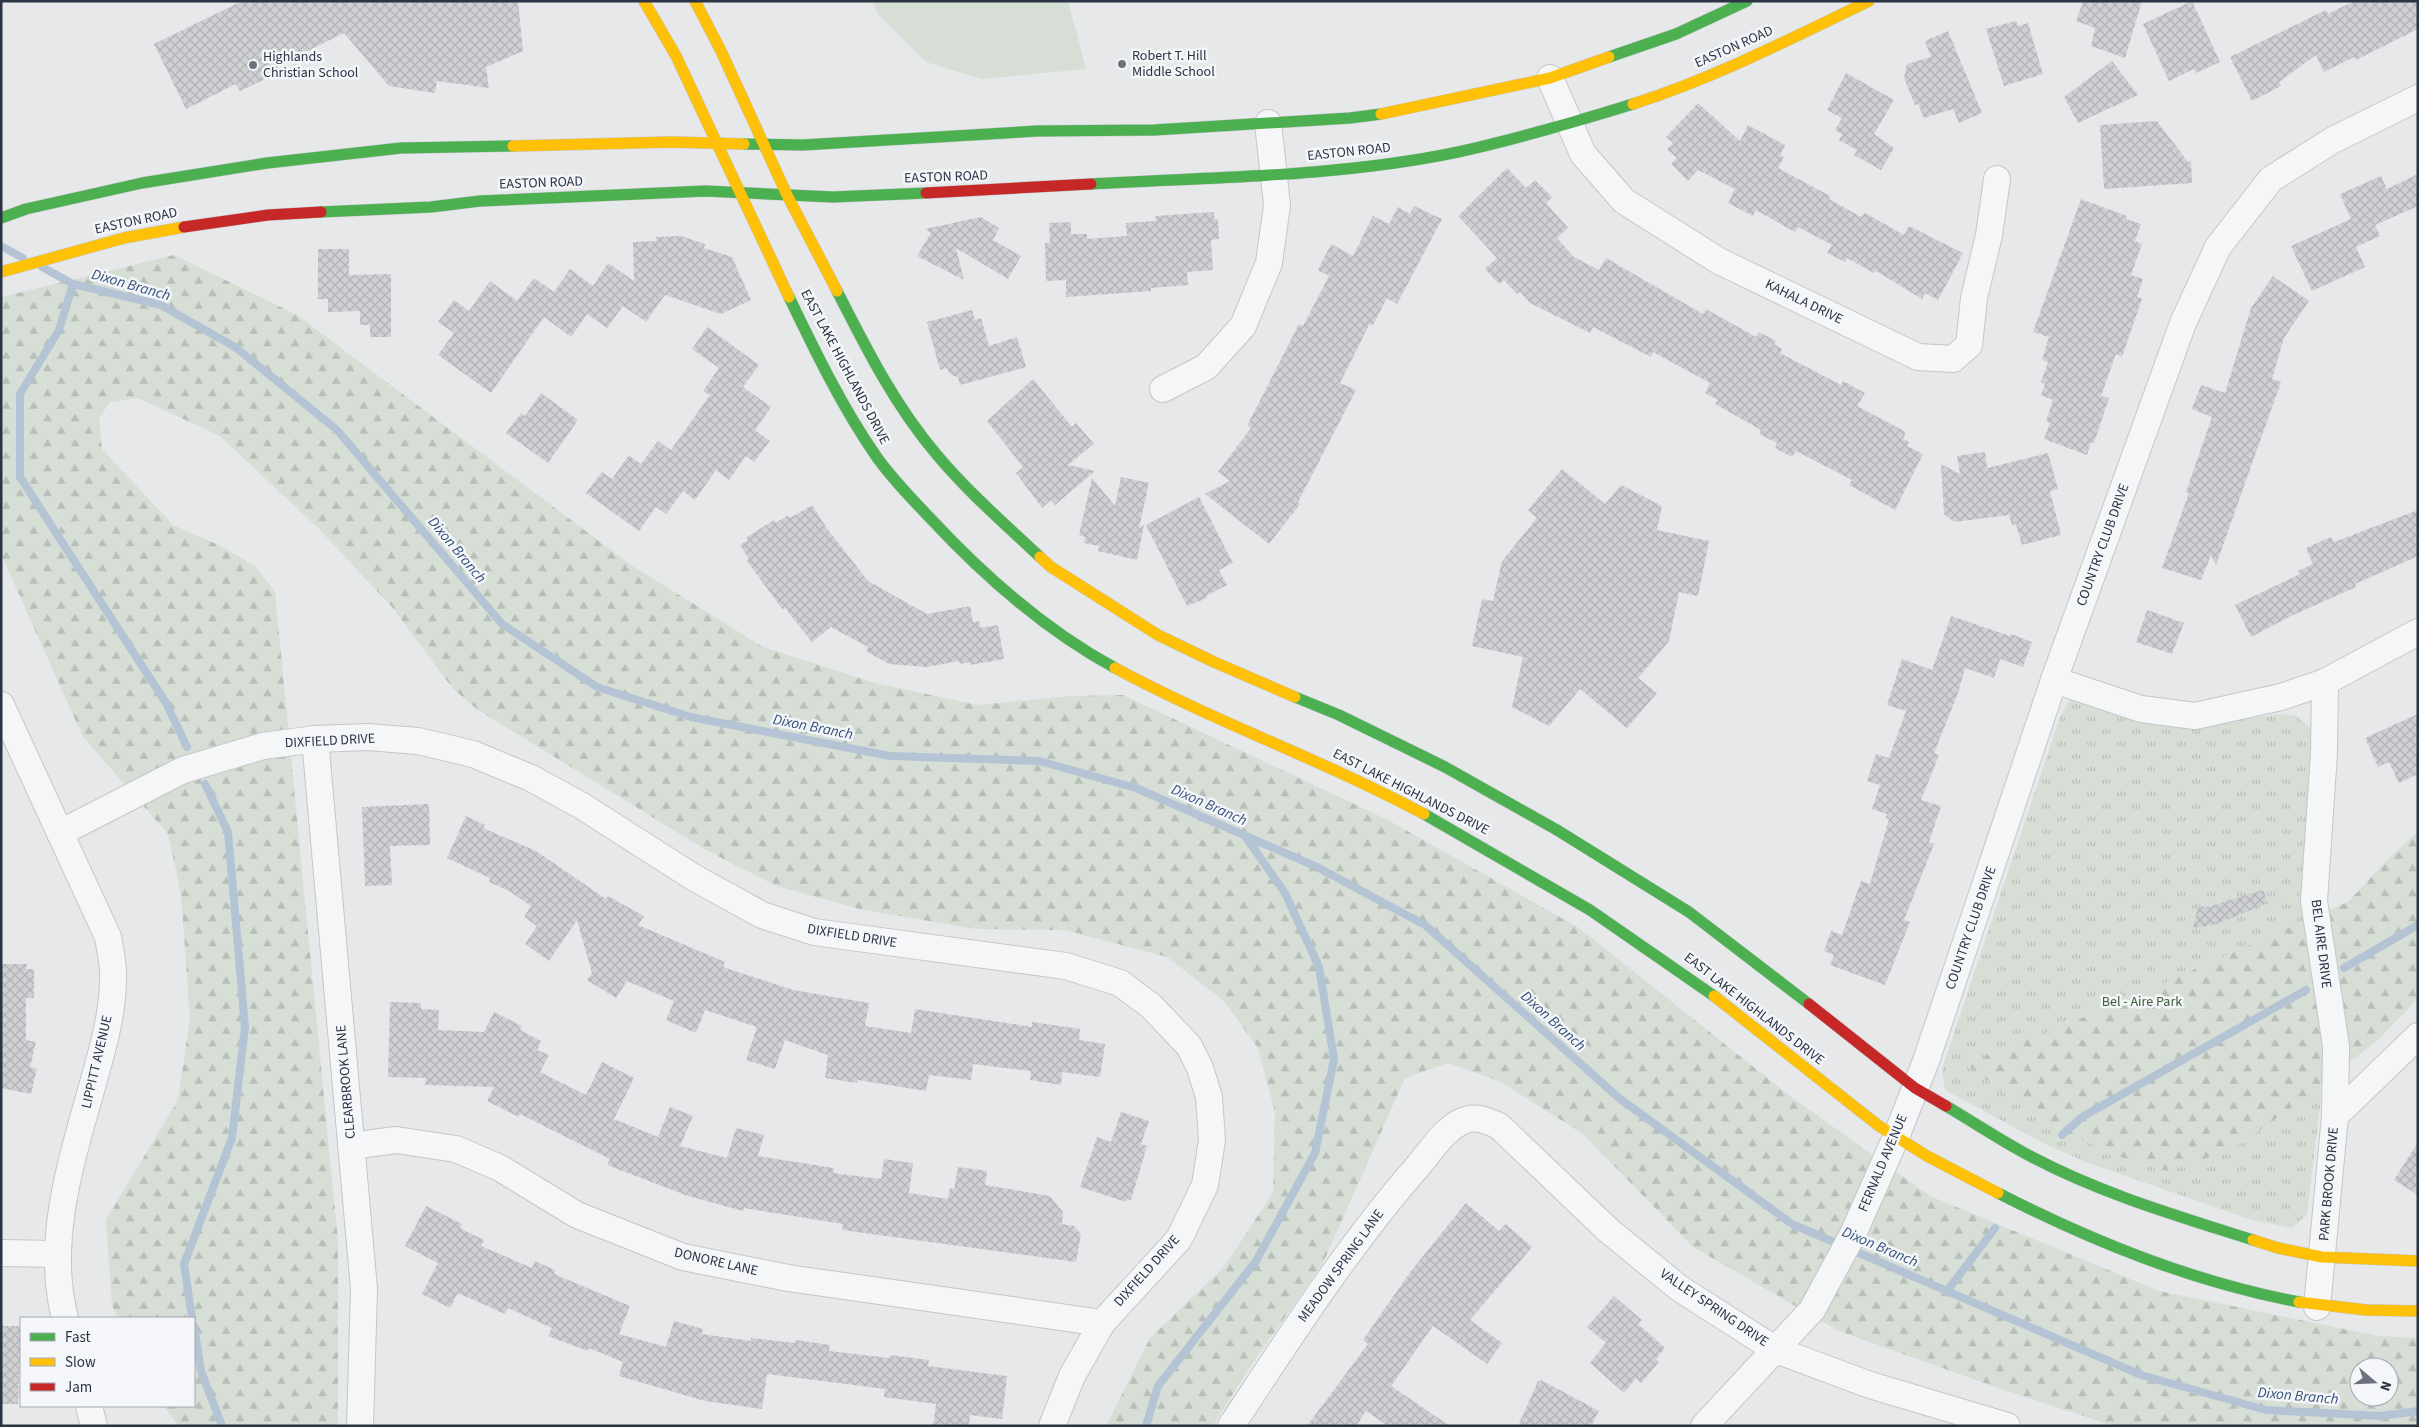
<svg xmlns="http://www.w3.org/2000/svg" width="2419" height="1427" viewBox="0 0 2419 1427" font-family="'Source Sans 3',sans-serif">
<defs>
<pattern id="grass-tufts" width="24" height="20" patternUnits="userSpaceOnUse" patternTransform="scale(1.25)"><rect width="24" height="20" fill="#d6ded6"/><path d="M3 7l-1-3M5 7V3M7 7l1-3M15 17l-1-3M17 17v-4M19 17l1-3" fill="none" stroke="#b8bfb9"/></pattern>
<pattern id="forest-firs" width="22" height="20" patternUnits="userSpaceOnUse" patternTransform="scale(1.25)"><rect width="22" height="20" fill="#d6ded6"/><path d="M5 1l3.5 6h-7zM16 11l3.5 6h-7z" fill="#b8bfb9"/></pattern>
<pattern id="building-cross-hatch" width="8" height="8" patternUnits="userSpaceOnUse" patternTransform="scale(1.25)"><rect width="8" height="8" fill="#ced0d3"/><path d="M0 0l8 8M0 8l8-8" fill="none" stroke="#b1b3b6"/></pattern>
</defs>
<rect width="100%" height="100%" fill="#e6e8ea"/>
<path fill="url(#grass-tufts)" d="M2071,698l154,24 55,-8 16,2 16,13 4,26 -13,157 8,90 8,49 2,47 -14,116 -15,14 -43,-9 -163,-57 -39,-17 -102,-55 -3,-21 118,-352z"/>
<g fill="url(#forest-firs)" fill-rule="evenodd">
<path d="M174,255l123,60 334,250 132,82 112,36 102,22 96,-9 50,-1 265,125 191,108 211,168 140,100 229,95 220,45 39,2v88h-304l-113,-37 -162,-58 -146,-84 -111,-114 -83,-52 -51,-18 -43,15 -82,185 -77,110 -33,53h-107l44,-88 74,-71 49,-74 2,-80 -17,-65 -35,-48 -56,-43 -102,-27 -89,-1 -117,-20 -82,-23 -71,-36 -228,-140 -25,-21 -61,-82 -72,-77 -100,-94 -82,-38 -28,4 -11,16 3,31 71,76 48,21 35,21 19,25 63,650v184h-160l-14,-20h30v-88h-76l-6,-12 -6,-86 72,-120 12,-82 -9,-124 -13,-60 -85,-97 -82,-183v-257zM2359,1367h30v30h-30z"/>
<path d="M2418,832v166l-40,42 -86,67 -61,43 -64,21 -56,-17 -71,-34 -74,-56 131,-52 251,-110 42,-45z"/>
</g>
<path fill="#d6ded6" d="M873,1h195l18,68 -104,10 -56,-17 -49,-49z"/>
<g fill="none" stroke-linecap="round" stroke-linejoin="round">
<g stroke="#b4c4d5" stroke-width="8">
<path d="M1,246l22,12"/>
<path d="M42,267l31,17 88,21 74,42 102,83 165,194 95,63 94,30 199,39 149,5 97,27 181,79 108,58 194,173 173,126 349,151 125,35 114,6 38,-5"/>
<path d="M73,284l-14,46 -39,64v83l146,226 21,44"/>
<path d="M2344,968l74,-43"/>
<path d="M2062,1135l20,-18 224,-127"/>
<path d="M1947,1291l48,-63"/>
<path d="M192,1318l-8,-54 48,-126 13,-111 -17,-195 -23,-48"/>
<path d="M194,1326l7,45 21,55"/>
<path d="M1146,1426l12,-40 98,-125 59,-108 19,-94 -15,-92 -34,-74 -40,-57"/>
</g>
</g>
<g fill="url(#building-cross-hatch)">
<path d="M242,1h276l5,50 -37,16 3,21 -52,-7 -2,12 -46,-7 -45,-53 -67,33 3,6 -40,19 -4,-7 -50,25 -32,-65z"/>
<path d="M2083,1h59l-17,57 -34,-12 4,-18 -19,-7z"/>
<path d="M2192,1l28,61 -24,11 -2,-4 -25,12 -26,-57z"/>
<path d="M2354,1h64v28l-62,31 -2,-3 -30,15 -8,-17 -37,27 2,4 -29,15 -22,-44 96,-47 2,4z"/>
<path d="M2016,21l2,5 10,-3 15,51 -39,12 -18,-57z"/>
<path d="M1948,31l34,82 -23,10 -6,-14 -29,9 -6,-14 -3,1 -11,-27 3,-14 24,-7 -6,-16z"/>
<path d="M2112,61l26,34 -60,28 -14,-26z"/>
<path d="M1846,73l48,27 -20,34 20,14 -13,22 -27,-15 3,-5 -18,-10 3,-6 -7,-4 7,-12 -15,-8z"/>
<path d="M1698,103l42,38 8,-16 37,20 -5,11 4,1 -6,11 52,28 -1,3 32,18 4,-4 39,22 5,-9 54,27 -25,47 -13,-7 -3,6 -46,-28 -2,2 -27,-15 -2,4 -18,-9 5,-8 -34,-18 -3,5 -39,-22 -3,6 -25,-13 7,-14 -37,-19 -10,11 -17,-17 6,-6 -10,-9 6,-6 -7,-6z"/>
<path d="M2157,121l31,41 3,-1 1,22 -88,6 -4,-64z"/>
<path d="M1507,168l19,20 9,-8 17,17 -6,6 22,25 -11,10 17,19 25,13 7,-12 97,56 3,-5 50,28 3,-5 17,9 -2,3 8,5 -2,4 61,32 2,-4 22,12 -8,13 49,26 -3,7 6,3 -2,4 16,8 -28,56 -46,-25 3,-5 -56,-29 -4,6 -17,-9 2,-5 -18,-9 2,-4 -46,-26 3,-4 -13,-7 5,-10 -57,-31 -2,5 -58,-30 -3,6 -60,-30 -10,-11 -3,2 -13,-14 -5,4 -14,-15 12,-11 -39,-42z"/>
<path d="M2418,174v32l-43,19 5,11 -24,11 9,20 -53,24 -21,-45 60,-27 -11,-25 41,-18 6,13z"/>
<path d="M2081,199l46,17 -1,3 15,5 -6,17 7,3 -11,31 12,4 -6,18 5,2 -20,58 -6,-3 -15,42 8,2 -15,45 -3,-1 -4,13 -43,-16 6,-16 -4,-2 7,-21 -12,-5 4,-11 -4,-2 7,-20 -6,-2 7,-23 -16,-5z"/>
<path d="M1414,206l28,13 -45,85 -10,-6 -14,27h-4l-29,58 16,7 -58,112 2,2 -31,40 -64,-50 25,-13 -12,-9 33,-44 -4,-2 52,-102 4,2 26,-50 -11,-6 13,-26 22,12 20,-40 16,8 9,-17 12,7z"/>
<path d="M1214,212v7h4l1,20 -8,1 2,30 -26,2 1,13 -37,3v3l-85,6v-17l-20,1 -1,-38h5l-1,-20 22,-1v12h16v5l40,-3 -1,-13 30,-2 -1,-5z"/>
<path d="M981,217l18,11 -6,12 28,16 -13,23 -52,-31 8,32 -47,-24 14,-23 -6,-4z"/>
<path d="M681,236l24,8 -1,4 28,9 19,43 -30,14 -56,-19 -19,27 -23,-16 -16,22 -20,-14 -16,23 -27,-20 -53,76 -53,-38 16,-22 -16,-11 16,-22 15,11 21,-30 27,20 17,-23 20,14 16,-23 23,17 15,-23 26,18 -1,-39 24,-1 -1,-4z"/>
<path d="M318,249h31v26l42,-1v63h-21v-12h-10v-14l-32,1v-13h-10z"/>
<path d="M2273,276l36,25 -25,37 -12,41 9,3 -65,183 -5,-10 -10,25 -39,-12 27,-75 -3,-1 26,-75 -20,-8 9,-24 24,8 26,-85z"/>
<path d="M972,310l3,10 6,-2 8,28 28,-9 9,30 -66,18 -2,-8 -7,-2 -5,-7 -6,2 -13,-48z"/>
<path d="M707,327l52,38 -16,22 28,20 -16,23 15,11 -16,21 -8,-6 -17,24 -13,-10 -21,30 -12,-9 -17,23 -10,-7 -17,24 -53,-38 16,-21 10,7 17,-24 12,9 17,-23 13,9 39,-55 -7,-4 16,-23 -27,-19z"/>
<path d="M1033,379l39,48 4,-4 18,21 -26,21 27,6 -40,34 -4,-5 -9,8 -26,-35 7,-6 -36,-46z"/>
<path d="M541,393l37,27 -30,43 -42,-30 15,-20 4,3z"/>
<path d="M1985,452l2,16 61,-15 10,36 -8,2 11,44 -39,10 -6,-21 -4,1 -3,-10 -55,7 -10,-8 -3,-50 19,10 -3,-18z"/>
<path d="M1562,469l43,35 16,-19 41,21 -5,24 52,11 -11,55 -19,-4 -10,49 -31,37 19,15 -30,35 -47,-39 -31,37 -37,-19 11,-50 -51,-11 10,-47 11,2 9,-40 35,-43 -9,-8z"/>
<path d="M1121,477l28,6 -10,45 5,-3 -7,35 -39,-9 1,-5 -15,-3 1,-6 -6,-2 13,-57 23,28z"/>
<path d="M1199,497l34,66 -14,7 8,15 -21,11 1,2 -20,8 -41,-81z"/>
<path d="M812,505l16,25 40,51 59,33 43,-8 3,16 6,-1 2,7 17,-3 6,34 -34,6v-3l-10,2 -1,-3 -32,6 -38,-3 -23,-13 2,-4 -37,-20 -19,15 -27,-34 -2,2 -36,-49 2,-2 -9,-14 8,-5 -1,-3 27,-17 2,3 12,-8 2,3z"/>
<path d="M2418,510v46l-63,28 1,3 -65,29 -40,21 -16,-32 65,-31 -2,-3 15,-7 -7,-16 25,-11 3,5z"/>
<path d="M2147,610l37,13 -12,31 -36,-12z"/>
<path d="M1951,616l59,20 1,-2 21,8 -9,25 -23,-8 -6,19 -29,-10 -7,25 -24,60 5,2 -18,45 20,6 -12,36 5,2 -30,76 6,2 -25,63 -55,-20 4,-10 -10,-4 7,-20 11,4 19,-54 9,3 19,-65 -4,-1 2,-4 -15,-5 8,-24 -13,-4 9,-27 13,4 17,-47 -19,-6 15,-46 30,11z"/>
<path d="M2418,714v60l-19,9 -10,-21 -11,5 -13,-29z"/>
<path d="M429,804l1,41 -40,1 2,39 -27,1 -3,-79z"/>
<path d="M466,816l19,9 -2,3 53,23 70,48 2,-3 36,20 -6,9 87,37 -2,5 70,23 76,13 -4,23 46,7 4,-24 117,18v-5l48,7 -1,11 26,4 -5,33 -38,-5 -1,13 -31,-5 1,-9 -58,-7 -2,16 -42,-5 -3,16 -68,-11 -1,3 -32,-5 3,-23 -43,-15 -10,29 -29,-9 11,-33 -52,-17 -9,23 -30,-13 8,-19 -47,-20 -11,17 -29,-18 5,-7 -15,-53 -28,41 -24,-17 12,-18 -13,-9 7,-11 -22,-15 -20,-9 1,-4 -43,-20z"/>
<path d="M2263,890l5,13 -51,21 -24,4 5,-22 10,1z"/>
<path d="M1,964h26l-1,5h8v29h-8v42l10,2 -6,25 7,2 -6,25 -30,-6z"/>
<path d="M390,1002l31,1v6l18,1 -1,20 46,2 10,-20 28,14 -2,4 21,11 -4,9 12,5 -9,17 46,23 16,-33 32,16 -20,41 44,18 12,-30 23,9 -13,30 47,12 9,-30 28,7 -6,21 76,12 -1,5 48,6 3,-20 29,4 -4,30 39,6 2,-11 4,1 4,-22 29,4 -2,14 65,11 13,16 -1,12 12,2 7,8 -5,28 -234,-32 1,-6 -99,-16 -1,3 -55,-15 -81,-31 3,-6 -90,-45 -1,3 -32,-16 7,-14 -69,-2 1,-7 -38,-1z"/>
<path d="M1121,1112l28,9 -8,23 6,2 -16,54 -4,-1 -1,3 -46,-15 17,-50 14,5z"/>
<path d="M2418,1142v53l-24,-15z"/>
<path d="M1466,1203l33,28 7,-7 26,23 -62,73 32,23 -15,21 -54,-38 -42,60 59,40h-62l-22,-15 -10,15h-49l61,-82 -5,-4 48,-69z"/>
<path d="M426,1206l36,18 -2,4 24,12 -3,6 51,22 3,-7 20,9 -1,4 76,32 -11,28 47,13 8,-26 29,8 -1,5 49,7v-3l44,5 1,-3 34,5 -1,6 61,7v-3l39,5 -1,6 79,10 -5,43 -32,-4 -1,11h-36l3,-22 -52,-7 1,-8 -118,-15 -5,35 -57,-8 -86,-25 4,-14 -34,-14 -1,3 -40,-15 4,-8 -44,-20 -3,6 -47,-21 -8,15 -28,-14 16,-31 -33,-17z"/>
<path d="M1614,1296l28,24 -4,4 27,24 -9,11 3,3 -18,21 -5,-5 -12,15 -34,-30 16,-20 -19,-16z"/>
<path d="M1,1326h20l-3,78h-17z"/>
<path d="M1541,1380l58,31 -8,15h-73l20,-45 2,1z"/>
</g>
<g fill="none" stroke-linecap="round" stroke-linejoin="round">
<defs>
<g id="street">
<path d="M1550,78l33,76 41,47 95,60 199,96 35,2 16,-14 5,-47 15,-63 8,-56"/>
<path d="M1163,389l43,-22 37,-41 26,-63 8,-58 -9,-82"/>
<path d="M2054,680l87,29 54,7 86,-19 44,-15"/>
<path d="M1,705l107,232c2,13 6,28 5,41 0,33 -9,66 -18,98 -21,77 -51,162 -30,242"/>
<path d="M315,739l49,550 -4,137"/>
<path d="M60,833l123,-63 80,-24 52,-7 53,-2 50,4 55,13 58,24 51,28 111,71 69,38 52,17 252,34 54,17 31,23 38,40 11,22 9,29 3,43 -7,45 -26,54 -77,84 -30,53 -20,50"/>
<path d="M2335,1116l1,-70 -22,-145 10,-148 1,-71 93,-50"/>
<path d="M351,1146l45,-6 60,9 44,19 77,47 106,42 105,21 314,45"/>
<path d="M1,1253l56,1"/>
<path d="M2317,1307l18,-191 83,-80"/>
<path d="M89,1406l5,20"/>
<path d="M1231,1426c59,-89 116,-179 187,-260 13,-15 26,-37 45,-45 12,-6 25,0 36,5l109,104 71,58 97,62 94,35 137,41"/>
<path d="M1704,1426l108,-116 41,-76 43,-97 30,-76 128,-381 129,-357 35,-76 53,-68 62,-39 85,-42"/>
</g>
<g id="fast">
<path d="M1609,57l67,-23 71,-33"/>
<path d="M744,144l59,1 234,-14 117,-1 196,-12 31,-4"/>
<path d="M1091,184c121,-7 248,-7 367,-32 59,-13 117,-30 175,-48"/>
<path d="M321,212l110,-5 49,-6 226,-10 127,6 93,-4"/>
<path d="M1,218l25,-9 116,-26 125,-20 134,-15 112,-2"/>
<path d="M837,291c29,57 58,115 100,164 31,37 68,69 103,102"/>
<path d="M789,297c26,54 53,110 87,159 16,23 36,43 55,63 54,58 114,111 184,149"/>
<path d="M1295,697l44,18 106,52 112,63 132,82 120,92"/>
<path d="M1424,814l166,96 124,86"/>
<path d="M1946,1106c29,17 57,36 86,51 70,37 146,59 221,83"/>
<path d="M1998,1193c96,49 195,89 301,109"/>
</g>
<g id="slow">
<path d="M644,1l32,55 113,241"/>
<path d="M695,1l25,48 67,146 50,96"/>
<path d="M1633,104c82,-26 159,-66 236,-103"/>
<path d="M1381,114l169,-36 59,-21"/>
<path d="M513,146l159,-4 72,2"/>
<path d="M1,272l123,-34 60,-11"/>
<path d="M1040,557l11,10 107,68 56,27 81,35"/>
<path d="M1115,668c100,54 208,92 309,146"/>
<path d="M1714,996l165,130 48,30 71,37"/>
<path d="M2253,1240l25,8 44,9 96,4"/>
<path d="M2299,1302l67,8 52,1"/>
</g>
<g id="jam">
<path d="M926,193l165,-9"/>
<path d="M184,227l84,-12 53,-3"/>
<path d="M1809,1004l106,84 31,18"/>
</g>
</defs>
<use href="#street" stroke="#c4c6c8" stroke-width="28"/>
<use href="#fast" stroke="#c4c6c8" stroke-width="12"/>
<use href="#slow" stroke="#c4c6c8" stroke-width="12"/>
<use href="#jam" stroke="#c4c6c8" stroke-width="12"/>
<use href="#street" stroke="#f5f6f7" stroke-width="26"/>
<use href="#fast" stroke="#4caf50" stroke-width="11"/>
<use href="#slow" stroke="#ffc107" stroke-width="11"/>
<use href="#jam" stroke="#c62828" stroke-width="11"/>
</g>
<g fill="#6c737f" stroke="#f4f6f9" stroke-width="2">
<circle cx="1122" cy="64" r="5"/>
<circle cx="253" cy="65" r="5"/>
</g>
<g text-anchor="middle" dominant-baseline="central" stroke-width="5" stroke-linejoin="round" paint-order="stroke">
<g font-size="14" fill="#2b3445" stroke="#f4f6f9">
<text transform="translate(1734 47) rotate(-24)">EASTON ROAD</text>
<text transform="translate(1349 152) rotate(-6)">EASTON ROAD</text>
<text transform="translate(946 177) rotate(-2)">EASTON ROAD</text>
<text transform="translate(541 183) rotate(-2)">EASTON ROAD</text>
<text transform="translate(136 221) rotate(-12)">EASTON ROAD</text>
<text transform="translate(1804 302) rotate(26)">KAHALA DRIVE</text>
<text transform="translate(845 367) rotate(62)">EAST LAKE HIGHLANDS DRIVE</text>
<text transform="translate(2103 545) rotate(-70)">COUNTRY CLUB DRIVE</text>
<text transform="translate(330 741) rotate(-3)">DIXFIELD DRIVE</text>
<text transform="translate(1411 792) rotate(27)">EAST LAKE HIGHLANDS DRIVE</text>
<text transform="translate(1971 928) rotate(-71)">COUNTRY CLUB DRIVE</text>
<text transform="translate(852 936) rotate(9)">DIXFIELD DRIVE</text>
<text transform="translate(2321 944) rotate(83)">BEL AIRE DRIVE</text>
<text transform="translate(1754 1009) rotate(38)">EAST LAKE HIGHLANDS DRIVE</text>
<text transform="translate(97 1062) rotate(-77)">LIPPITT AVENUE</text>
<text transform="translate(346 1082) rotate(-95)">CLEARBROOK LANE</text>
<text transform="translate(1883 1163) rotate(-67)">FERNALD AVENUE</text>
<text transform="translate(2329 1184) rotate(-85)">PARK BROOK DRIVE</text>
<text transform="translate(716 1262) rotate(13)">DONORE LANE</text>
<text transform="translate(1341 1266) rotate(-54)">MEADOW SPRING LANE</text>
<text transform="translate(1147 1271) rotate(-48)">DIXFIELD DRIVE</text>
<text transform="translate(1714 1308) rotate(34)">VALLEY SPRING DRIVE</text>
</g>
<g font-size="14" fill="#2b3445" stroke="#f4f6f9" text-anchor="start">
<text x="1132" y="56">Robert T. Hill<tspan x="1132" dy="16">Middle School</tspan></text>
<text x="263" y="57">Highlands<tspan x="263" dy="16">Christian School</tspan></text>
</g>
<g font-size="14" fill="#3f6138" stroke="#f4f6f9">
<text x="2142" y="1002">Bel - Aire Park</text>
</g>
<g font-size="15" font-style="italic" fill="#34527a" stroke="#f4f6f9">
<text transform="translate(131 285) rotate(16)">Dixon Branch</text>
<text transform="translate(457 550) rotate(50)">Dixon Branch</text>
<text transform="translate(813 727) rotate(11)">Dixon Branch</text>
<text transform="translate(1209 805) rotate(24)">Dixon Branch</text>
<text transform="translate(1553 1021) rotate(42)">Dixon Branch</text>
<text transform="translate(1880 1247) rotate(23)">Dixon Branch</text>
<text transform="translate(2298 1396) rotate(5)">Dixon Branch</text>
</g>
</g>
<rect width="2419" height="1427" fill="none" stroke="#2b3445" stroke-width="5"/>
<rect x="20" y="1317" width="175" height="90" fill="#f4f6f9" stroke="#a4a8b1"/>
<rect x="30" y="1333" width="25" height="8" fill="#4caf50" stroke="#a4a8b1"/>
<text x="65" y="1342" font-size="15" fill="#2b3445">Fast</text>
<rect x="30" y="1358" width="25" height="8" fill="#ffc107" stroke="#a4a8b1"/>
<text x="65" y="1367" font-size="15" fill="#2b3445">Slow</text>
<rect x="30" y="1383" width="25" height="8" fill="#c62828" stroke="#a4a8b1"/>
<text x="65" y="1392" font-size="15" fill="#2b3445">Jam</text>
<g transform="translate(2374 1382) rotate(109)"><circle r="24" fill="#f4f6f9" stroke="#a4a8b1"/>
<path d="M0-4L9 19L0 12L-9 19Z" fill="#6c737f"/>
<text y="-8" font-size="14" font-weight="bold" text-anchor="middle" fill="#2b3445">N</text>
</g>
</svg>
